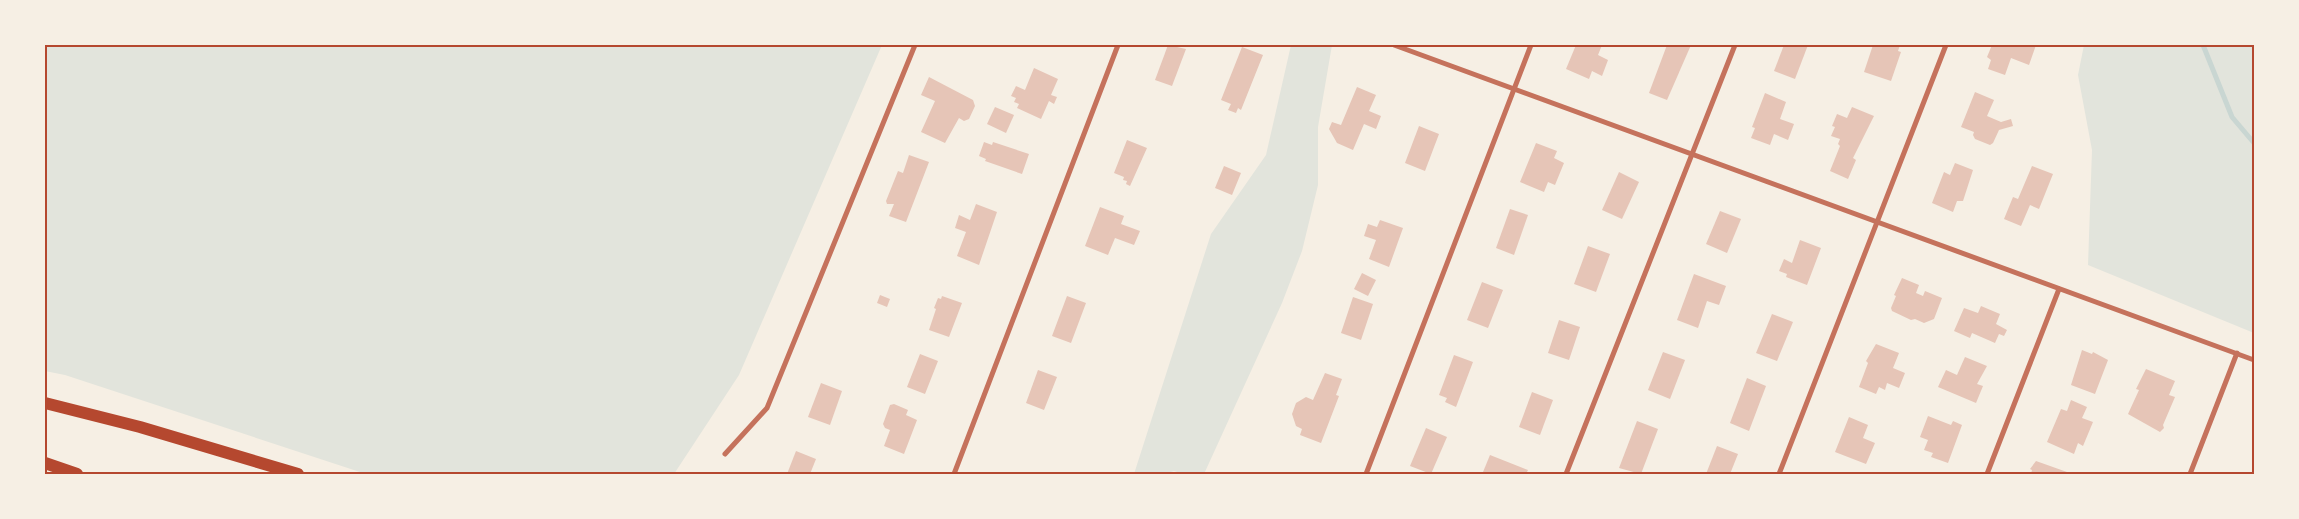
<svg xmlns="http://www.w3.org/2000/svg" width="2299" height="519" viewBox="0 0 2299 519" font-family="Signika,sans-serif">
<rect width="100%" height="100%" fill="#f6efe4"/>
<g fill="#e2e4dc">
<path d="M45,45h837l-143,330 -65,99h-308l-301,-99 -20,-4z"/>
<path d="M1291,45h41l-14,82v58l-16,66 -20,52 -78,171h-20l-10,-3 -11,3h-29l77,-240 55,-79z"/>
<path d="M2084,45h170v288l-166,-68 4,-115 -14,-75z"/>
</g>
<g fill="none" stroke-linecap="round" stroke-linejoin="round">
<path stroke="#c9d6d2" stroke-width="5" d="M2203,45l29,72 22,26"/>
</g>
<g fill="#e6c5b7">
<path d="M1168,45l18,4 -14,37 -17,-6z"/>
<path d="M1576,45h26l-4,10 10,5 -6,16 -10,-5 -3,8 -23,-10z"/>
<path d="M1667,45h24l-24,55 -18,-7z"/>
<path d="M1784,45h24l-13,34 -21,-8z"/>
<path d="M1873,45h27l-2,6 3,1 -10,29 -27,-9z"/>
<path d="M1992,45h44l-7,20 -18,-7 -6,17 -17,-6 3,-9 -4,-3z"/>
<path d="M1242,47l21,8 -22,55 -3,-2 -2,5 -8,-3 3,-6 -10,-4z"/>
<path d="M1034,68l24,11 -7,16 6,2 -3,7 -5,-3 -8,18 -24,-11 2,-4 -5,-2 2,-4 -5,-2 5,-10 9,4z"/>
<path d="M929,77l44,23 2,6 -6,13 -5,2 -5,-3 -14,25 -24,-11 14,-31 -14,-6z"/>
<path d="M1357,87l19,8 -7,16 12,5 -5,13 -12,-5 -11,26 -16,-7 -8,-14 3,-7 9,3z"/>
<path d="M1975,92l19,8 -7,16 14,6 10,-3 2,7 -14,4 -6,13 -3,2 -15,-6 -2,-4 1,-3 -13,-5z"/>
<path d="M1765,93l21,9 -6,17 14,5 -6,16 -14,-6 -4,11 -19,-7 4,-10 -3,-1z"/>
<path d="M995,107l19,8 -8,18 -19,-9z"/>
<path d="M1852,107l22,9 -21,42 3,2 -8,19 -18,-8 10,-25 -2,-2 2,-5 -9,-3 4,-9 -3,-1 5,-12 10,4z"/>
<path d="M1419,126l20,8 -14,37 -20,-8z"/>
<path d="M1127,140l20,8 -17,38 -4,-2 1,-3 -4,-1 1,-3 -10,-4z"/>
<path d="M984,142l8,3 1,-3 36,12 -7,20 -37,-13 1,-2 -7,-3z"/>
<path d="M1536,143l21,8 -3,7 10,5 -9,22 -7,-3 -4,10 -24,-10z"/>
<path d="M909,155l20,7 -23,60 -17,-6 5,-12h-7l-1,-3 12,-30 5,2z"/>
<path d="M1955,163l18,7 -10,31h-6l-4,11 -21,-9 12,-31 6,3z"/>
<path d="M1224,166l17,7 -9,22 -17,-7z"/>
<path d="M2032,166l21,8 -14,35 -9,-4 -9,21 -17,-7 9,-22 5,2z"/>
<path d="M1619,172l20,10 -17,37 -20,-9z"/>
<path d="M976,204l21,8 -18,53 -22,-9 9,-24 -11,-4 4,-13 11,5z"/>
<path d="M1100,207l24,9 -3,8 19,7 -6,14 -19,-7 -7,17 -23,-9z"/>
<path d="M1510,209l18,6 -14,40 -18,-7z"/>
<path d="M1720,211l21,8 -14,34 -21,-9z"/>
<path d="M1380,220l23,8 -14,39 -20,-8 7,-19 -12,-4 4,-12 9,3z"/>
<path d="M1800,240l21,8 -14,37 -21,-8 1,-3 -8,-3 5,-12 8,4z"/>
<path d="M1588,246l22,8 -14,38 -22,-8z"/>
<path d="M1362,273l14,7 -8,16 -14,-7z"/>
<path d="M1694,274l32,12 -7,19 -12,-4 -9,27 -21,-8z"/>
<path d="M1902,278l17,7 -3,8 7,3 2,-5 17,7 -8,21 -10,4 -9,-4 -4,1 -19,-9 -1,-3 5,-12 -2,-1z"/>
<path d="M1482,282l21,8 -15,38 -21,-8z"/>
<path d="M880,295l10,4 -3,8 -10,-4z"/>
<path d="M942,296l20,7 -13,34 -20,-7 7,-21 -2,-1 4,-10 3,1z"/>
<path d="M1067,296l19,7 -15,40 -19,-7z"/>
<path d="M1353,297l20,7 -12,36 -20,-7z"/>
<path d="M1981,306l19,8 -4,10 11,6 -3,6 -5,-2 -4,9 -23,-10 -2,5 -16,-7 10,-23 14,5z"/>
<path d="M1772,314l21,8 -16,39 -21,-8z"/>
<path d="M1559,320l21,7 -11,33 -21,-7z"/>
<path d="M1876,344l23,9 -6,15 12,5 -6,15 -12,-5 -2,7 -6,-3 -3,7 -17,-7 9,-24 -2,-2z"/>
<path d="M2082,350l10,4 1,-2 15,8 -13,34 -24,-9z"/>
<path d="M1663,352l22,8 -15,39 -22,-9z"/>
<path d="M920,354l18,7 -13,33 -18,-7z"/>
<path d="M1454,355l19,7 -17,45 -11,-5 2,-4 -8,-3z"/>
<path d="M1965,357l22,9 -10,18 6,2 -7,17 -38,-16 8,-17 11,5z"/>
<path d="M2146,369l29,12 -6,14 6,2 -12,28 1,3 -4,4 -32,-18 11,-24 -3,-1z"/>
<path d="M1038,370l19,7 -13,33 -18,-7z"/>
<path d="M1325,373l17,6 -6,16 3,1 -18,47 -21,-8 2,-6 -6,-3 -4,-12 4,-11 10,-6 7,3z"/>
<path d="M1747,378l19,8 -17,45 -19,-8z"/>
<path d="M821,383l21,8 -12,34 -22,-8z"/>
<path d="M1532,392l21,8 -13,35 -21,-8z"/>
<path d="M2071,400l16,7 -5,11 11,4 -10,24 -5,-3 -4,11 -27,-12 14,-33 6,2z"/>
<path d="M894,404l14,6 -2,5 11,5 -13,34 -20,-8 6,-16 -5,-2 -2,-4 7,-19z"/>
<path d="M1928,416l23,9 2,-4 9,4 -14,38 -17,-6 2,-4 -9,-3 4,-10 -8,-3z"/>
<path d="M1849,417l19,8 -5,13 12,5 -9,21 -31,-12z"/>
<path d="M1637,421l21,8 -17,45 -22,-6z"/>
<path d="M1426,428l21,9 -16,37 -21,-8z"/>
<path d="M1717,446l21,8 -8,20h-24z"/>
<path d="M796,451l20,8 -6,15h-23z"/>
<path d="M1490,455l38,15 -2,4h-39l-4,-2z"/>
<path d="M2036,461l31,11 -1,2h-35l1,-4 -2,-1z"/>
</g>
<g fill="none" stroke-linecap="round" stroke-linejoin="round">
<g stroke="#c5725c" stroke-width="5">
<path d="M1394,45l860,315"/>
<path d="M725,454l42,-46 148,-363"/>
<path d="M954,474l164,-429"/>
<path d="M1366,474l165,-429"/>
<path d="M1566,474l169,-429"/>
<path d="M1779,474l167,-429"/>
<path d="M1987,474l72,-185"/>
<path d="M2190,474l47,-121"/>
</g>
<g stroke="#b5482f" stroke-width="12">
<path d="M45,403l95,24 158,47"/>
<path d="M45,463l32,11"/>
</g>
</g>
<rect width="2299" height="519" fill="none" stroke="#f6efe4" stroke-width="92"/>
<rect x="46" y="46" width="2207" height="427" fill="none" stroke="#b5482f" stroke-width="2"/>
</svg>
